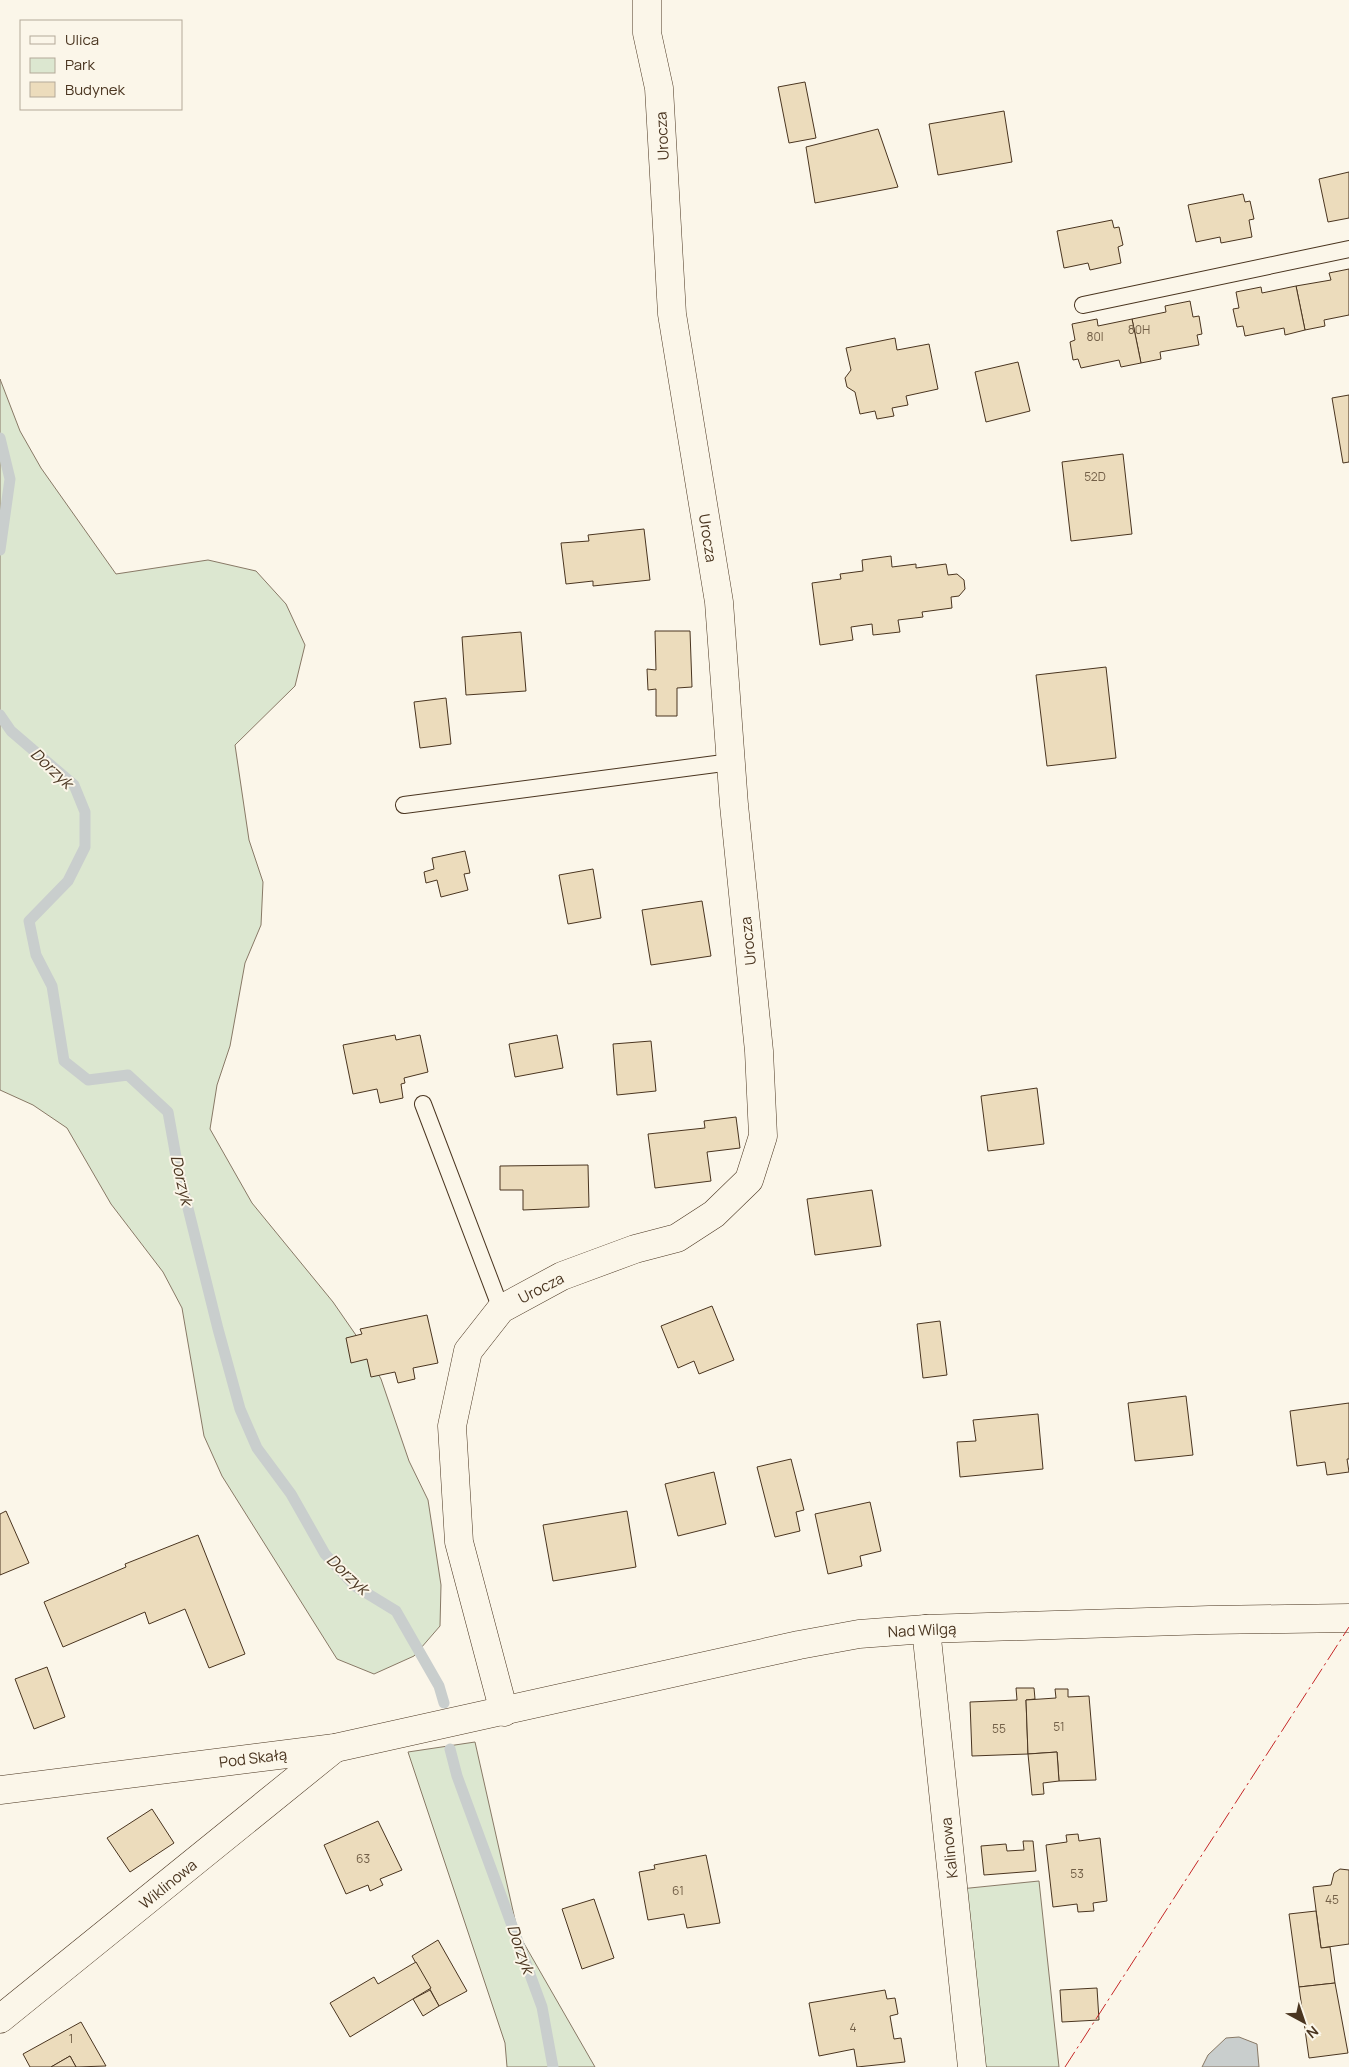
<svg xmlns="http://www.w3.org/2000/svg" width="1349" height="2067" viewBox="0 0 1349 2067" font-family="Manrope,sans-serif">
<rect width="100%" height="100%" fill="#fbf6e9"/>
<g fill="#dce7d0" stroke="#887966">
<path d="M0,379l20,52 21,37 75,106 92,-14 48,11 30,33 19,41 -10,41 -60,59 14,95 14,42 -2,43 -16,38 -15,83 -13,39 -7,44 42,74 81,99 27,39 21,38 28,82 19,39 13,85 -1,41 -26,30 -40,18 -37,-15 -115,-183 -18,-40 -22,-128 -19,-36 -52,-68 -44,-76 -34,-23 -33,-15z"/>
<path d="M475,1742l43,191 77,134h-88l-2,-24 -97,-291z"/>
<path d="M1039,1881l20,186h-80l-19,-178z"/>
</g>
<path fill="#c9cecd" stroke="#887966" d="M1239,2037l18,7 2,23h-57l6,-12 18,-17z"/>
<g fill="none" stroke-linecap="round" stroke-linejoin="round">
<g stroke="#c9cecd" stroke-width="11">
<path d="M0,438l10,41 -10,71"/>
<path d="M0,715l11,16 63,54 11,27v35l-17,34 -39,40 7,34 16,31 12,75 24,19 40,-5 40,37 10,56 40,161 22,80 17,39 34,46 34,60 30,32 41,25 43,75 5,17"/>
<path d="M450,1749l7,27 85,231 11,60"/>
</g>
</g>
<g fill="#ecdcbc" stroke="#4a3520">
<path d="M805,82l11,56 -27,5 -11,-56z"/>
<path d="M1004,111l8,51 -74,13 -9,-51z"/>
<path d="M878,129l20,58 -83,16 -9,-56z"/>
<path d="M1349,172v46l-21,4 -9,-43z"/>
<path d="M1243,194l2,8 5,-1 4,18 -5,1 3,17 -31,6 -1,-6 -24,5 -8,-37z"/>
<path d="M1112,220l2,8 5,-1 4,18 -5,2 3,16 -31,7 -2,-7 -24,5 -7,-37z"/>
<path d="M1349,269v46l-25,5 1,6 -20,4 -9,-44 35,-6 -2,-7z"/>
<path d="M1296,286l9,44 -20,5 -1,-7 -39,8 -2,-10 -6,1 -4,-18 6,-1 -3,-16 25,-5 1,6z"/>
<path d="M1190,301l3,16 6,-1 3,18 -5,1 2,10 -39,7 1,7 -20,4 -9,-44 34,-7 -1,-6z"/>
<path d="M1097,319l1,7 34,-7 9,44 -20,4 -2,-7 -38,8 -3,-9 -5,1 -3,-18 5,-2 -3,-16z"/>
<path d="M895,338l2,12 32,-6 9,45 -32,7 2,9 -16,3 2,8 -17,3 -2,-8 -15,3 -5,-22 -8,-5 -2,-9 6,-8 -5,-22z"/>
<path d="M1018,362l12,49 -44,11 -11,-50z"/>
<path d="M1349,395v67l-6,1 -11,-65z"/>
<path d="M1123,454l9,80 -61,7 -9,-79z"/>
<path d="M644,529l6,51 -57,6v-5l-27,3 -5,-41 28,-2 -1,-6z"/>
<path d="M891,556l1,11 24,-3v4l30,-4 2,11 9,-1 7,6 1,9 -6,7 -8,1 1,11 -30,4 1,5 -25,3 2,12 -27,3 -1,-11 -21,3 2,13 -33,5 -8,-62 29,-4 -1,-5 23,-3 -1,-11z"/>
<path d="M655,631h35l2,56 -15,1v28h-21v-27l-8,1 -1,-21 9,1z"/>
<path d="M521,632l5,59 -60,4 -4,-58z"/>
<path d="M1106,667l10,91 -69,8 -11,-91z"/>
<path d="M446,698l5,46 -31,4 -6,-46z"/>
<path d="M465,851l5,22 -6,1 4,16 -27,7 -4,-17 -11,3 -2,-11 10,-3 -2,-11z"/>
<path d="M593,869l8,49 -33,6 -9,-49z"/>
<path d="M702,901l9,55 -60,9 -9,-55z"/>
<path d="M395,1035l1,5 24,-5 8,37 -24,6 1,5 -4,1 2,14 -23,5 -3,-14 -24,5 -10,-49z"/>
<path d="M557,1035l6,33 -48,9 -6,-33z"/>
<path d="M651,1041l5,50 -39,4 -4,-51z"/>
<path d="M1037,1088l7,56 -56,7 -7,-55z"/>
<path d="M736,1117l4,31 -33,4 4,29 -56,7 -7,-54 57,-6 -1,-7z"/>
<path d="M588,1165l1,42 -66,3v-20h-23v-24z"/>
<path d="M872,1190l9,56 -66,9 -8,-56z"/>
<path d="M712,1306l22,54 -35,14 -5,-13 -16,7 -17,-42z"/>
<path d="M427,1315l11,48 -25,5 2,11 -17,4 -3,-11 -24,5 -4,-18 -16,4 -5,-25 16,-4 -2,-5z"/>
<path d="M940,1321l7,54 -24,3 -6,-54z"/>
<path d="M1186,1396l7,59 -58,6 -7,-58z"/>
<path d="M1349,1403v56h-2l2,13 -22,3 -2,-13 -28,4 -7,-55z"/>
<path d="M1038,1414l5,55 -83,8 -3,-35 19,-1 -3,-21z"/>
<path d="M791,1459l13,51 -8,2 4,19 -25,6 -18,-70z"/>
<path d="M714,1472l12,52 -48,12 -13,-52z"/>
<path d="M870,1502l11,49 -21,5 2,10 -34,8 -13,-60z"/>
<path d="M6,1511l23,52 -29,12v-61z"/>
<path d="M627,1511l9,56 -83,14 -10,-56z"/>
<path d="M198,1535l47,119 -36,14 -24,-59 -36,15 -4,-12 -82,35 -19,-45 82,-35 -1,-3z"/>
<path d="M47,1667l18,50 -31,12 -19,-50z"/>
<path d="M1016,1688h18l1,11 -9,1 2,54 -56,2 -2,-54 47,-2z"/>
<path d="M1055,1689h13v8l21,-1 7,84 -37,1 -2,-29 -29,2 -2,-54 30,-2z"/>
<path d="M1057,1752l2,29 -16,2 1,11 -12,1 -4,-41z"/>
<path d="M152,1809l22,34 -44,29 -23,-34z"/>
<path d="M378,1821l24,49 -22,9 3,6 -13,6 -2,-6 -22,9 -22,-49z"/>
<path d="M1078,1834l1,7 21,-3 7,63 -14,2 1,8 -16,1 -1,-8 -24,3 -7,-62 21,-3 -1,-7z"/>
<path d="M1023,1841h10l3,30 -52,4 -3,-29 25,-2 1,7 17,-1z"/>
<path d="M706,1855l14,68 -33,5 -3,-14 -36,6 -9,-48 16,-3 -1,-4z"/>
<path d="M1340,1869l9,1v74l-28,4 -8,-61 18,-2 3,-12z"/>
<path d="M594,1899l20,59 -32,11 -20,-60z"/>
<path d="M1316,1911l5,37 9,-1 5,36 -36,4 -10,-73z"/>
<path d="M438,1940l29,51 -28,15 -27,-50z"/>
<path d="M416,1962l15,26 -81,49 -20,-34 44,-26 4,7z"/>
<path d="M1335,1983l13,70 -39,5 -10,-71z"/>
<path d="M1097,1988l2,32 -37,2 -2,-32z"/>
<path d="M430,1990l9,16 -16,10 -10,-17z"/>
<path d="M885,1990l2,9 8,-1 3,16 -8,2 4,23 7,-1 4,24 -48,5 -3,-18 -35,7 -10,-53z"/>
<path d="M81,2022l25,44 -30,1 -6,-11 -19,11h-21l-7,-13z"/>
<path d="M70,2056l6,11h-25z"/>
</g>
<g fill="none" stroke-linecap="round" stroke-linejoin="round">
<defs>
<g id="lane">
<path d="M1083,305l266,-56"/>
<path d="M404,805l327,-43"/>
<path d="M423,1104l78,205"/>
</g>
<g id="street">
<path d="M926,1629l46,438"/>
<path d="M504,1712l-45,-170 -7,-116 16,-75 33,-42 61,-33 73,-27 42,-11 37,-24 35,-34 14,-44 -4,-85 -25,-246 -15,-203 -47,-288 -13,-226 -12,-55v-33"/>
<path d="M0,1790l335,-42 464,-103 60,-11 67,-5 283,-9 140,-2"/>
<path d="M0,2019l335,-271"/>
</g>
</defs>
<use href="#lane" stroke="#4a3520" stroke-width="18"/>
<use href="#street" stroke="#4a3520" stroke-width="29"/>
<use href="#lane" stroke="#fbf6e9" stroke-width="16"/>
<use href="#street" stroke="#fbf6e9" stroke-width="28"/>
<path stroke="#c62828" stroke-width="1" stroke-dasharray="18 4 2.5 4" stroke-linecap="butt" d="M1065,2067l284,-440"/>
</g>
<g text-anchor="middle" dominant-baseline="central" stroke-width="4" stroke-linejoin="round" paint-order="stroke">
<g font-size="12" fill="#725f47">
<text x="1139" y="329">80H</text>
<text x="1095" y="336">80I</text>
<text x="1095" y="476">52D</text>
<text x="1059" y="1726">51</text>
<text x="999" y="1728">55</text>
<text x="363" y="1858">63</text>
<text x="1077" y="1873">53</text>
<text x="678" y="1890">61</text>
<text x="1332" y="1899">45</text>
<text x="853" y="2027">4</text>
<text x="71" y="2038">1</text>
</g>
<g font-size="15" fill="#4a3520" stroke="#fbf6e9">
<text transform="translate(662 136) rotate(-93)">Urocza</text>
<text transform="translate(708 538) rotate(81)">Urocza</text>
<text transform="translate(748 941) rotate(-96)">Urocza</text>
<text transform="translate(541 1288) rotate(-27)">Urocza</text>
<text transform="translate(922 1630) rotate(-3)">Nad Wilgą</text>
<text transform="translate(253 1758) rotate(-7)">Pod Skałą</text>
<text transform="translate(949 1848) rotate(-96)">Kalinowa</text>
<text transform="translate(168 1884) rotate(-39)">Wiklinowa</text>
</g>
<g font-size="16" font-style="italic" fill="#4a3520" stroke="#fbf6e9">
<text transform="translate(52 768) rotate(43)">Dorzyk</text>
<text transform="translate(182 1180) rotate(77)">Dorzyk</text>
<text transform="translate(348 1574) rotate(43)">Dorzyk</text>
<text transform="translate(521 1949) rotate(71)">Dorzyk</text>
</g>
</g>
<rect x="20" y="20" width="162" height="90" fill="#fbf6e9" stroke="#b4a999"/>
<rect x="30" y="36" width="25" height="8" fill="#fbf6e9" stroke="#b4a999"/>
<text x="65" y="45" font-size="15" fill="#4a3520">Ulica</text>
<rect x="30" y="58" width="25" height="15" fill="#dce7d0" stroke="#b4a999"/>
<text x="65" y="70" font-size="15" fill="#4a3520">Park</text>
<rect x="30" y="82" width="25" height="15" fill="#ecdcbc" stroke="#b4a999"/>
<text x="65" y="95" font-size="15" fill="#4a3520">Budynek</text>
<g transform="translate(1304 2022) rotate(140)" stroke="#fbf6e9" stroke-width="4" paint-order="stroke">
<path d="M0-4L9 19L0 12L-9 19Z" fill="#4a3520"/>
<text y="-8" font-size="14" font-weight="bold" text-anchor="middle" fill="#4a3520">N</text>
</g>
</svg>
